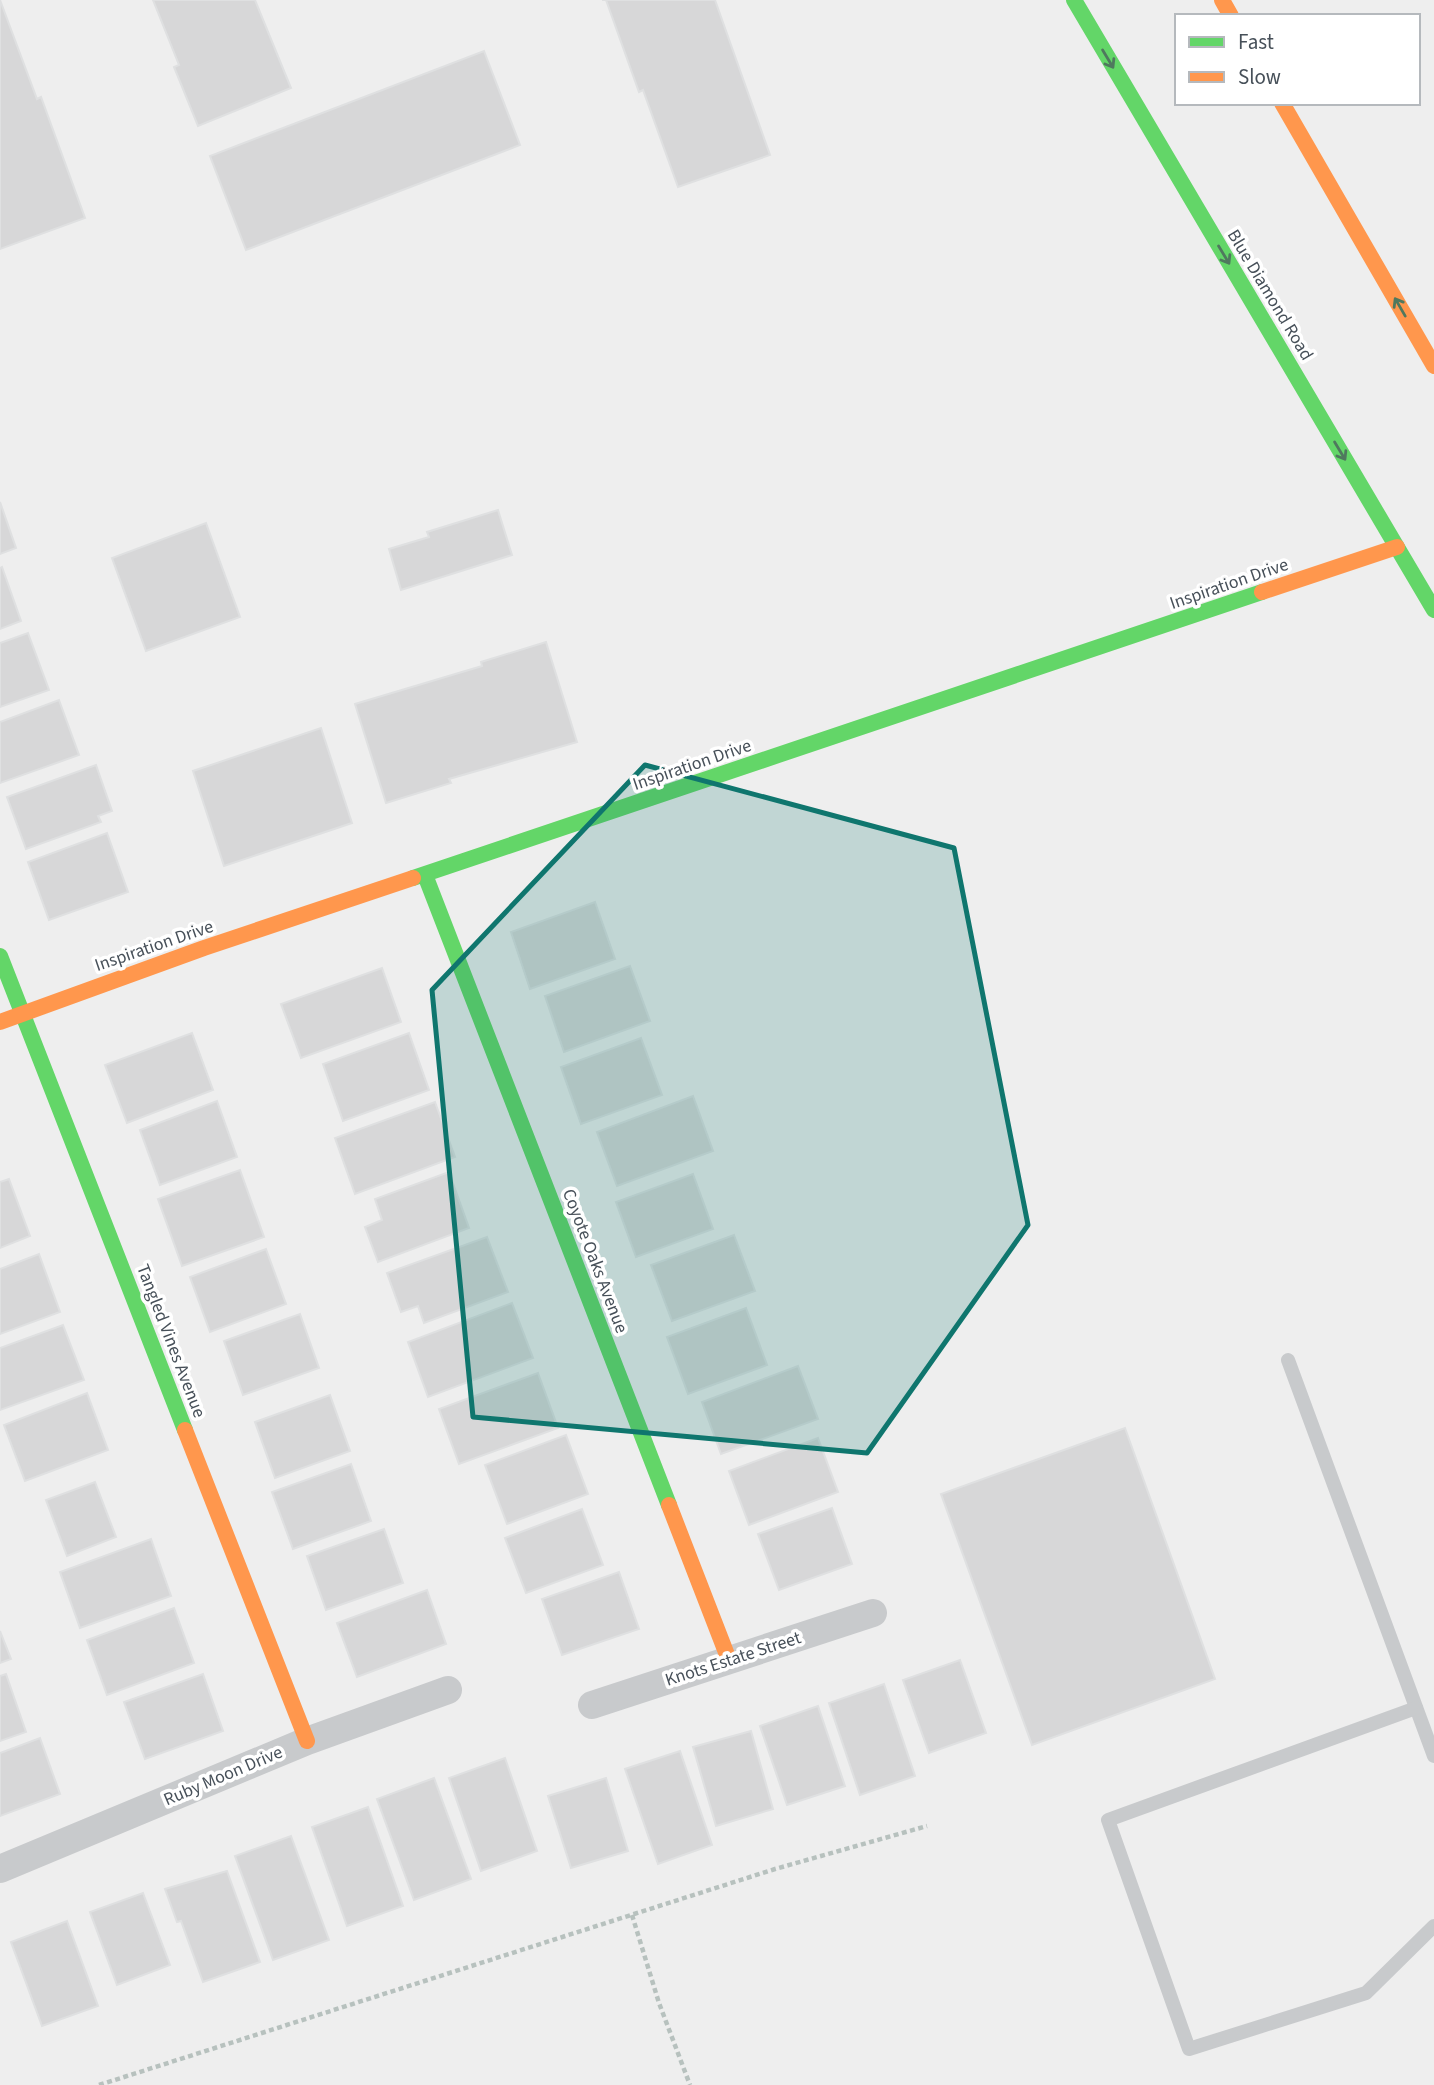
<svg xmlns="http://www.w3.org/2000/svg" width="1434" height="2085" viewBox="0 0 1434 2085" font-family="'Source Sans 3',sans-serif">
<rect width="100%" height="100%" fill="#eee"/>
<g fill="#d7d7d8" stroke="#dfe0e1" stroke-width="2">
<path d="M0,0l37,99 4,-2 44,121 -85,31z"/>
<path d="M153,0h102l36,88 -93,38 -24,-59 5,-2z"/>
<path d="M602,0h113l55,155 -92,32 -35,-97 -4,2 -33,-92z"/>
<path d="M484,51l36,94 -274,105 -36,-94z"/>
<path d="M0,502l16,46 -16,6z"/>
<path d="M498,510l14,45 -111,35 -12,-41 40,-12 -2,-5z"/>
<path d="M206,523l34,94 -94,34 -34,-93z"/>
<path d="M2,567l19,54 -21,8v-61z"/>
<path d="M28,633l21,57 -49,17v-64z"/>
<path d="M546,642l31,100 -128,37 2,4 -65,20 -31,-99 127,-38 -1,-4z"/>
<path d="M59,700l20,55 -79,28v-61z"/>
<path d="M321,728l31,95 -128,43 -31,-95z"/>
<path d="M96,765l16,46 -14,5 3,6 -75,27 -19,-52z"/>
<path d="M107,833l21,59 -79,28 -21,-58z"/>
<path d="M595,902l20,57 -85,30 -19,-57z"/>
<path d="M630,966l20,55 -86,31 -19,-56z"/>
<path d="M382,968l19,54 -100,36 -20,-54z"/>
<path d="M192,1033l21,57 -86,33 -22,-58z"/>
<path d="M409,1033l20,57 -86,31 -20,-57z"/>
<path d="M641,1038l21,57 -81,29 -20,-57z"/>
<path d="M693,1096l20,55 -96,35 -20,-54z"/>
<path d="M217,1101l20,56 -77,28 -20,-55z"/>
<path d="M435,1102l20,55 -100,37 -20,-56z"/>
<path d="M240,1170l24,67 -82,29 -24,-67z"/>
<path d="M449,1172l20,56 -91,34 -13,-35 17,-7 -7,-21z"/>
<path d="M693,1174l20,55 -77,28 -20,-55z"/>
<path d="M9,1179l21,57 -30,12v-66z"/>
<path d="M734,1235l21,56 -83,30 -21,-56z"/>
<path d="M487,1237l21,55 -84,31 -6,-17 -17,6 -14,-39z"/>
<path d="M266,1249l20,55 -76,28 -20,-55z"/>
<path d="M39,1254l21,58 -60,22v-65z"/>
<path d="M512,1303l21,55 -105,39 -20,-55z"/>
<path d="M746,1308l21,57 -79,29 -21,-57z"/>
<path d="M300,1314l19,54 -76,27 -19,-54z"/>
<path d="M63,1325l21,55 -84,30v-62z"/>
<path d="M798,1366l20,53 -97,35 -19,-52z"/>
<path d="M538,1373l20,55 -99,36 -20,-55z"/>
<path d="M87,1393l21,57 -83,31 -21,-56z"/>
<path d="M330,1395l20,56 -75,27 -20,-56z"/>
<path d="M1125,1428l90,251 -183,66 -91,-251z"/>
<path d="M566,1435l22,59 -81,30 -22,-59z"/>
<path d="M818,1438l20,54 -89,33 -20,-54z"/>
<path d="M351,1464l20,57 -78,28 -21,-57z"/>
<path d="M95,1482l21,55 -49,19 -21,-56z"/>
<path d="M832,1508l20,56 -73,26 -21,-56z"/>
<path d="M582,1509l21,56 -77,28 -21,-55z"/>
<path d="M384,1529l19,54 -77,27 -19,-54z"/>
<path d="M151,1539l20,57 -91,32 -20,-56z"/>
<path d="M619,1572l20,57 -77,26 -20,-56z"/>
<path d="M427,1590l19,54 -89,33 -20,-54z"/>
<path d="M174,1608l20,55 -87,32 -20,-55z"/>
<path d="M0,1631l11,28 -11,4z"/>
<path d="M960,1660l26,73 -57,20 -26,-73z"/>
<path d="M6,1674l20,58 -26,9v-65z"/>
<path d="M203,1674l20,57 -78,28 -21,-57z"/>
<path d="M884,1684l31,92 -55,19 -31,-92z"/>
<path d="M818,1706l27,80 -58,19 -27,-79z"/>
<path d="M751,1731l22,78 -57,17 -23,-79z"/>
<path d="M40,1738l20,56 -60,22v-63z"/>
<path d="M680,1751l32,94 -54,19 -33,-95z"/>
<path d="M505,1758l32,93 -56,20 -32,-93z"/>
<path d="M434,1778l37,101 -57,21 -37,-101z"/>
<path d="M606,1778l22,73 -57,17 -23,-72z"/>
<path d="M368,1807l35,99 -56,20 -35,-99z"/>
<path d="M291,1836l38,104 -56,20 -38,-104z"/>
<path d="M227,1871l33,91 -57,20 -22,-61 -4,1 -12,-33z"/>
<path d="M143,1893l27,72 -53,20 -27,-73z"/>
<path d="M67,1921l31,85 -56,20 -31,-84z"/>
</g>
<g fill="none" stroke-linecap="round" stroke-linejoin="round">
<g stroke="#b7c1be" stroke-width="4.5" stroke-dasharray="5 3.5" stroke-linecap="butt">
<path d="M632,1915l27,88 31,82"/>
<path d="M99,2085l676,-216 152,-43"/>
</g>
<g stroke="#c8cacc" stroke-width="14">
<path d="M1288,1360l146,396"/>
<path d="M1416,1708l-308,112 81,229 177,-56 68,-67"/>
</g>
<g stroke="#c8cacc" stroke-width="28">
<path d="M592,1705l281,-92"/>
<path d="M0,1869l307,-128 141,-51"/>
</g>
<g stroke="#63d668" stroke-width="16">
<path d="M1074,0l360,610"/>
<path d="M425,875l244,630"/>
<path d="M413,878l849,-286"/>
<path d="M0,956l185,474"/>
</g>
<g stroke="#ff974d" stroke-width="16">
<path d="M1222,0l9,16"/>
<path d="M1282,103l152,263"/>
<path d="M1262,592l135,-45"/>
<path d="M0,1022l204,-74 209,-70"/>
<path d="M185,1430l122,311"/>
<path d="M669,1505l60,155"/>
</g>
</g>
<defs><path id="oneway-shaft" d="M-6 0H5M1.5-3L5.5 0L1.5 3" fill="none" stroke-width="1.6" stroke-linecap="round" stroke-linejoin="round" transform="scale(1.75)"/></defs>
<g stroke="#4f785e">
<use href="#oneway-shaft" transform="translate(1108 59) rotate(59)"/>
<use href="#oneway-shaft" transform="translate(1224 255) rotate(59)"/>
<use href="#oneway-shaft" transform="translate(1400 307) rotate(-120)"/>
<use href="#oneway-shaft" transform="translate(1340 451) rotate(59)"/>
</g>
<path fill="#0f766e" fill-opacity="0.2" stroke="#0f766e" stroke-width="5" stroke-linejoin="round" d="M645,765l309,83 74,377 -161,228 -394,-36 -41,-427z"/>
<g text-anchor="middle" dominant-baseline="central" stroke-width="7" stroke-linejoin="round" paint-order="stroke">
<g font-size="18" fill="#475059" stroke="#fff">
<text transform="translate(1270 295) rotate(59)">Blue Diamond Road</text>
<text transform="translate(1229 584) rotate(-19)">Inspiration Drive</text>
<text transform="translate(692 765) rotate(-19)">Inspiration Drive</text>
<text transform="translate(154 946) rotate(-19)">Inspiration Drive</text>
<text transform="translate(595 1261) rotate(69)">Coyote Oaks Avenue</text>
<text transform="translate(171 1341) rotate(69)">Tangled Vines Avenue</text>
<text transform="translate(733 1659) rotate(-18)">Knots Estate Street</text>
<text transform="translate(223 1776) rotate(-23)">Ruby Moon Drive</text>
</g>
</g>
<rect x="1175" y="14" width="245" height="91" fill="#ffffff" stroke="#b5b9bd" stroke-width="2"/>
<rect x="1189" y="37" width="35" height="10" fill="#63d668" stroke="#b5b9bd" stroke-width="2"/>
<text x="1238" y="49" font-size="21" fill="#475059">Fast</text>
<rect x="1189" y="72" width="35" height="10" fill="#ff974d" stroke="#b5b9bd" stroke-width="2"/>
<text x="1238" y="84" font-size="21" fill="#475059">Slow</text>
</svg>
